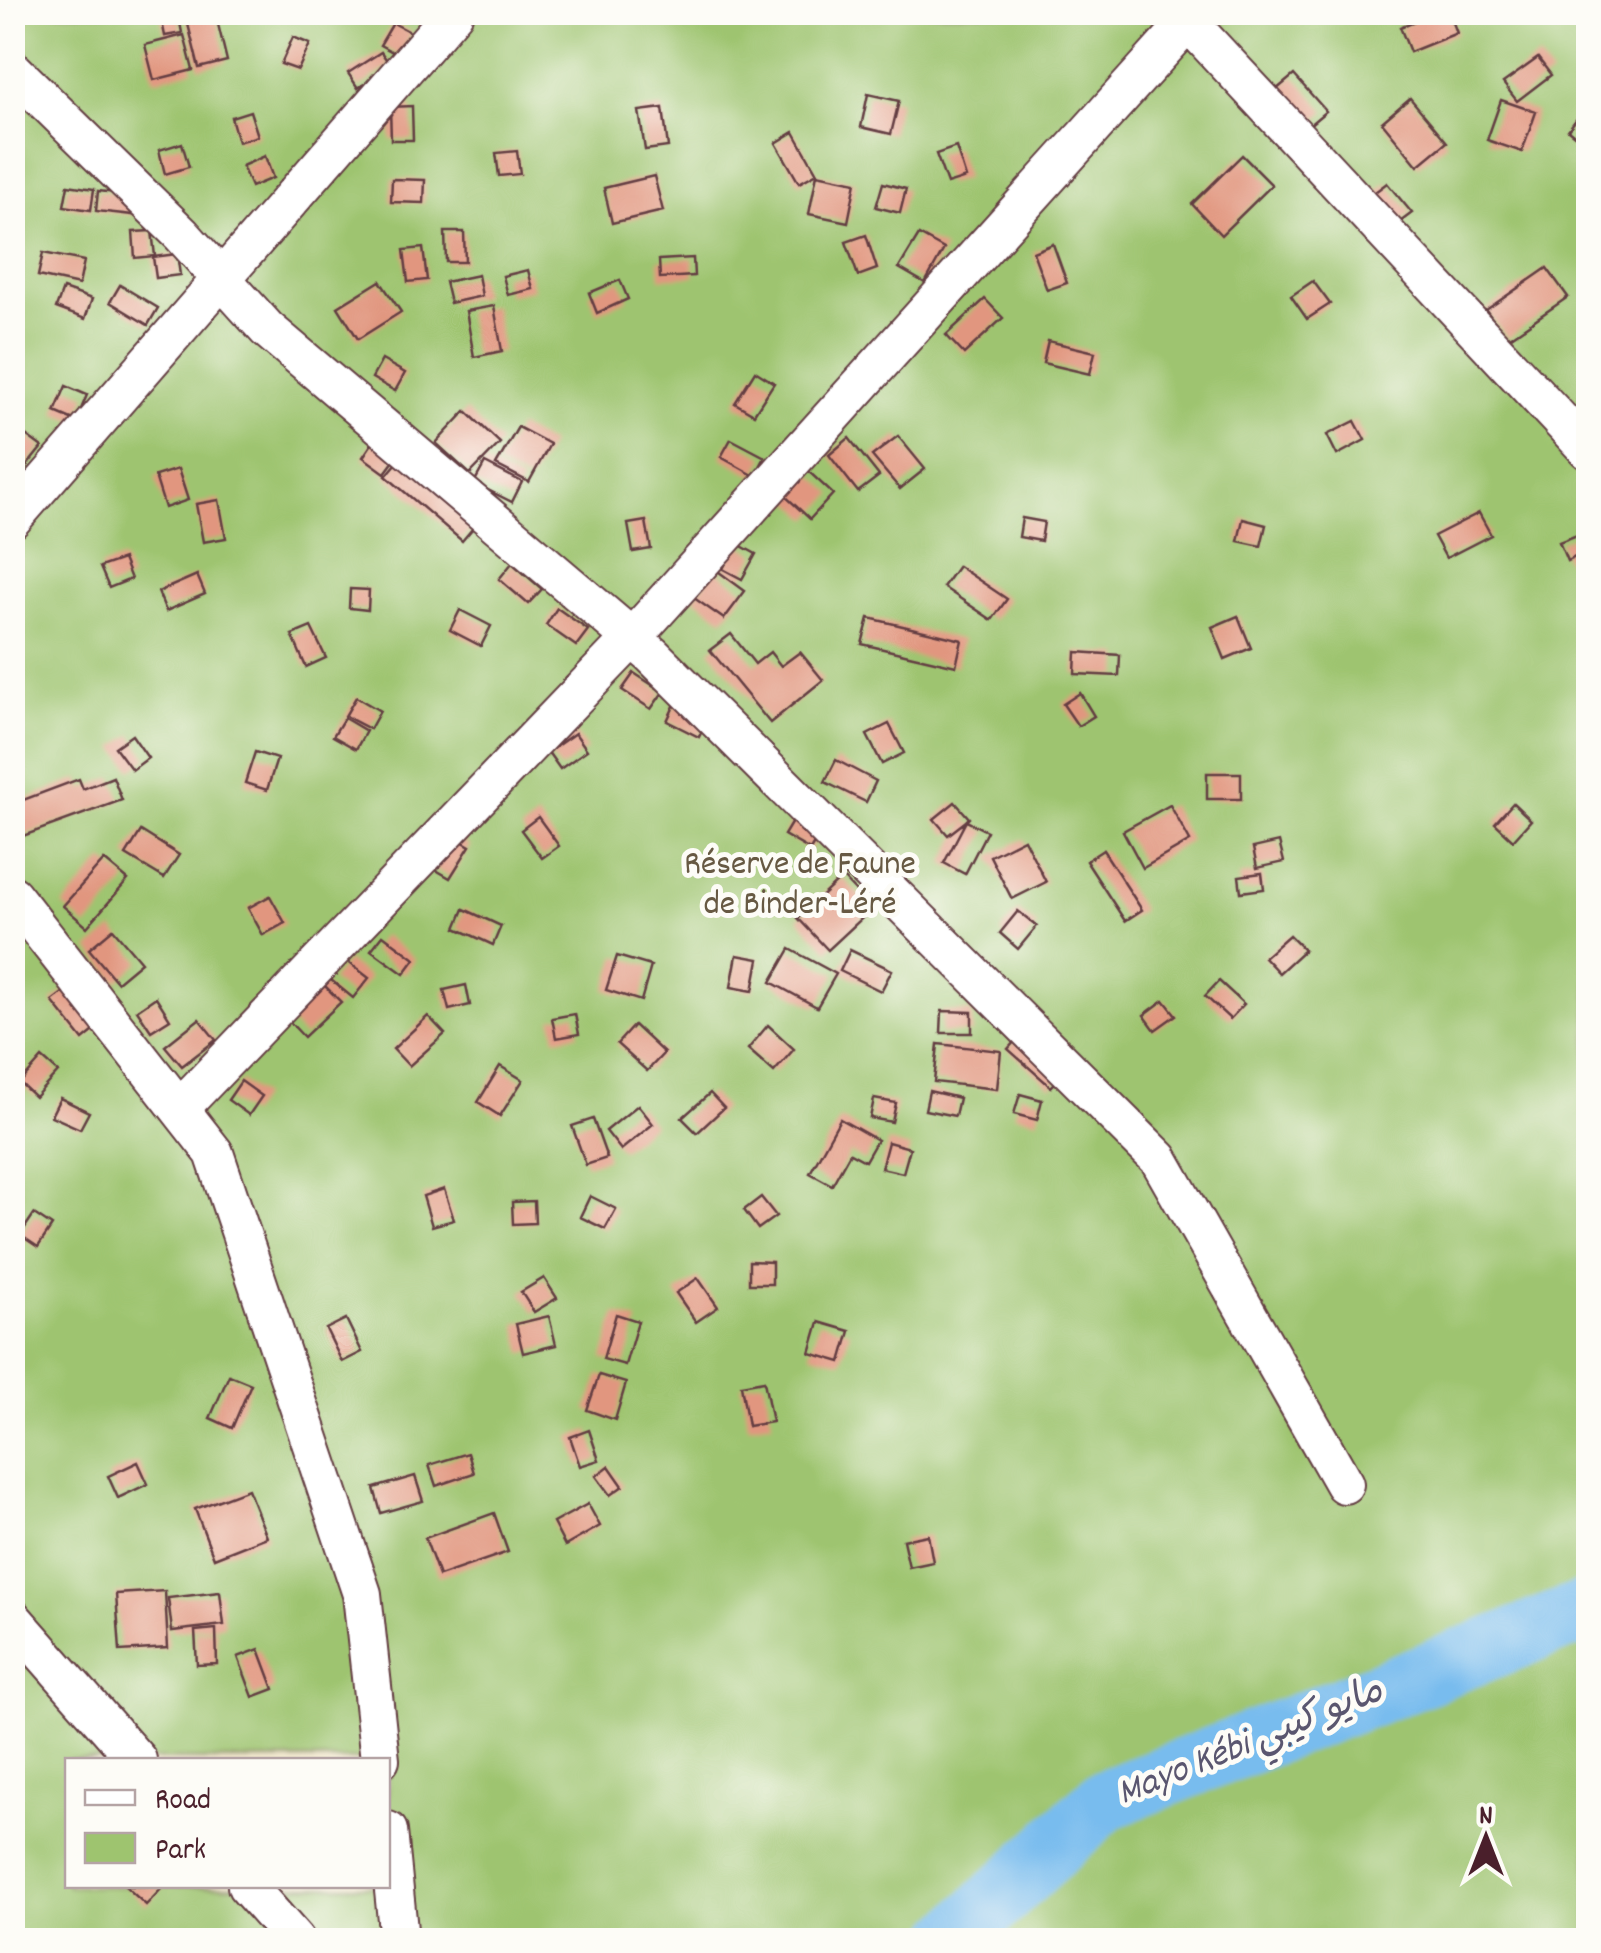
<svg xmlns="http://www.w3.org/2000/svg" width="1601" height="1953" viewBox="0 0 1601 1953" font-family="Dekko,'Playpen Sans Arabic',sans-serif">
<rect width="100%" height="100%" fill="#fdfcf7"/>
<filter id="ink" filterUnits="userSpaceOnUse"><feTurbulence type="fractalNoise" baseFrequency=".01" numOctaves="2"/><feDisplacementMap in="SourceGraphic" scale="20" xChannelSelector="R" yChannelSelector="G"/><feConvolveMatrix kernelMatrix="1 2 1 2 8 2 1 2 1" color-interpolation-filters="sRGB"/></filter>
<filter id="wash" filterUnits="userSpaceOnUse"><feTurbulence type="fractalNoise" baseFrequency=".0048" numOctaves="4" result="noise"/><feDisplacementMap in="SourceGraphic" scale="40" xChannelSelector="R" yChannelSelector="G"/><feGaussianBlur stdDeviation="2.25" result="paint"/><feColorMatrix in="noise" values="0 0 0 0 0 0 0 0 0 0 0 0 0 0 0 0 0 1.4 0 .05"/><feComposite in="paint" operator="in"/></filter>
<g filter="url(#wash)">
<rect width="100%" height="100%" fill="#efe4c6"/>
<path fill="#9ec46f" stroke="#74724d" stroke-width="2.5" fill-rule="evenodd" d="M12,13h1576v1927h-1575zM68,1760h320v126h-320z"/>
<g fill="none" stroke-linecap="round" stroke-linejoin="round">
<path stroke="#78bcee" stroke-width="62" d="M954,1940l151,-140 483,-190"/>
</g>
<g id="blocks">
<g fill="#e1967f">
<path d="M160,12h18l4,21 -17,3z"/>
<path d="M185,12h30l12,49 -28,7z"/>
<path d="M1436,12h13l8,21 -47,19 -10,-25z"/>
<path d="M393,23l19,10 -12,23 -20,-11z"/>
<path d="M184,35l9,35 -39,10 -9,-35z"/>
<path d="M293,37l17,7 -12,26 -17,-6z"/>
<path d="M381,52l10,14 -33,22 -10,-15z"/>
<path d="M1538,58l13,17 -34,26 -14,-18z"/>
<path d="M1294,75l32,36 -24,20 -32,-36z"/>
<path d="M868,94l31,7 -8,33 -30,-7z"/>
<path d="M1410,98l37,44 -29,24 -36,-44z"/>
<path d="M1501,100l35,12 -14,40 -35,-12z"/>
<path d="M412,106l1,34h-22l-1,-33z"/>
<path d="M663,108l5,39 -23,3 -6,-39z"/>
<path d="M250,111l8,25 -20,6 -7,-25z"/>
<path d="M1581,113l7,6v27l-20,-16z"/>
<path d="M794,132l23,41 -18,10 -23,-40z"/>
<path d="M182,143l7,24 -24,7 -6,-24z"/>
<path d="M956,147l10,31 -19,6 -11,-30z"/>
<path d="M517,151l3,23 -21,2 -3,-23z"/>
<path d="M1242,155l30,30 -51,50 -29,-31z"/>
<path d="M265,156l8,22 -22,9 -9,-21z"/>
<path d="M817,174l39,8 -8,40 -39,-8z"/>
<path d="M654,176l9,35 -51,12 -8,-35z"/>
<path d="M392,179l33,1 -1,23 -33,-1z"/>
<path d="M883,183l23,6 -6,24 -24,-6z"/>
<path d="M1387,183l25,30 -16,12 -25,-30z"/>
<path d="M68,185l26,4 -3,21 -27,-4z"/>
<path d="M98,191l37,4 -2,20 -37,-4z"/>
<path d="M152,231l3,25 -20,2 -2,-26z"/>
<path d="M445,232h19l1,30h-19z"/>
<path d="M866,235l11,34 -19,7 -12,-34z"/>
<path d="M919,235l25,14 -19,34 -26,-15z"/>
<path d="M1053,244l14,39 -20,7 -14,-38z"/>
<path d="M423,248l4,32 -19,2 -4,-32z"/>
<path d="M43,253l41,8 -5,24 -41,-9z"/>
<path d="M177,254l3,21 -24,3 -3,-21z"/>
<path d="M693,258l1,18 -34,2 -1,-18z"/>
<path d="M1547,268l21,29 -61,42 -21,-29z"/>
<path d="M528,270l5,19 -25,6 -5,-19z"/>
<path d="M478,275l4,21 -32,7 -5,-21z"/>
<path d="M620,280l8,19 -31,14 -8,-20z"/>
<path d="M380,281l21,31 -43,27 -20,-32z"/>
<path d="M1313,281l17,23 -23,15 -16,-23z"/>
<path d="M120,285l38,23 -10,17 -38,-23z"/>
<path d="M63,289l29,10 -7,20 -29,-11z"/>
<path d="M985,299l18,19 -39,36 -18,-19z"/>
<path d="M494,306l8,45 -28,6 -8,-46z"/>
<path d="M1048,341l47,11 -5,22 -47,-11z"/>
<path d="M382,360l23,13 -10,18 -23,-13z"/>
<path d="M755,371l19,12 -20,31 -19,-11z"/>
<path d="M66,386l21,9 -11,26 -21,-9z"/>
<path d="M466,411l34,32 -30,31 -34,-31z"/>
<path d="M1355,421l10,19 -28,15 -10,-20z"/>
<path d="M518,427l32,17 -21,38 -33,-17z"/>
<path d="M19,430l23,17 -16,20 -14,-10v-19z"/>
<path d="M898,436l27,33 -25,20 -28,-33z"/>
<path d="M849,438l30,38 -21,16 -29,-37z"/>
<path d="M375,439l24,15 -14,19 -22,-16z"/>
<path d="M731,439l34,18 -10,19 -34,-19z"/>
<path d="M402,457l76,65 -16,19 -76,-65z"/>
<path d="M485,463l37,19 -10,20 -38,-19z"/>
<path d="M178,469l10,31 -23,8 -10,-32z"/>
<path d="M806,469l27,25 -23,25 -27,-25z"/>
<path d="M219,500l7,38 -23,4 -7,-38z"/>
<path d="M1479,513l12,22 -45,23 -12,-22z"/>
<path d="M1022,518l22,4 -3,19 -22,-4z"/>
<path d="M1243,519l23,6 -5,21 -23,-5z"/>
<path d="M646,521l5,28 -18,3 -5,-28z"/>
<path d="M1585,532l3,19 -21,10 -8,-19z"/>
<path d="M736,543l20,11 -14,25 -19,-10z"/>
<path d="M123,559l8,20 -22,9 -9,-21z"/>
<path d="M512,563l30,26 -14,15 -29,-25z"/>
<path d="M958,566l49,33 -15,21 -49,-33z"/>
<path d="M715,569l30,22 -21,28 -30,-21z"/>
<path d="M197,575l8,19 -39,17 -8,-19z"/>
<path d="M350,589l19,1 -1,20 -19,-2z"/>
<path d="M557,608l31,22 -12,16 -30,-21z"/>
<path d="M460,610l31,16 -10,20 -31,-16z"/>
<path d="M1238,616l13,32 -26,11 -13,-32z"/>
<path d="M869,618l93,22 -6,26 -94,-22z"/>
<path d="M311,627l15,31 -20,9 -14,-32z"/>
<path d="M731,634l24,30 15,-12 11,14 19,-14 23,28 -53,43 -60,-73z"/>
<path d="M1076,652l44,3 -1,21 -44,-2z"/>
<path d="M634,673l29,19 -12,17 -29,-19z"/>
<path d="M1080,693l14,23 -16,10 -15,-22z"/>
<path d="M356,697l24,14 -10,18 -25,-13z"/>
<path d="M675,704l32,16 -8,17 -32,-16z"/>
<path d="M344,718l22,13 -10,18 -23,-13z"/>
<path d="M889,724l15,29 -22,11 -15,-29z"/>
<path d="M575,733l12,17 -27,19 -12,-17z"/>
<path d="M132,735l16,23 -16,12 -17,-23z"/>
<path d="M255,752l22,7 -10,31 -22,-7z"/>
<path d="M836,760l40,21 -10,21 -41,-20z"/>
<rect x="1207" y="773" width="34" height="26"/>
<path d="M113,777l9,23 -110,40v-51l6,13 61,-23 4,10z"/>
<path d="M955,802l14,16 -3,3 21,10 -22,43 -21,-11 22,-42 -18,14 -14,-16z"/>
<path d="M1513,803l18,17 -18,20 -18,-17z"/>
<path d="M1170,805l20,36 -47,27 -20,-37z"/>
<path d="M796,815l26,15 -12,20 -26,-15z"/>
<path d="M538,817l21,29 -17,12 -21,-28z"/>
<path d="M141,831l38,24 -15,23 -38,-23z"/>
<path d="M451,835l19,11 -20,32 -19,-11z"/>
<path d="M1024,839l22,43 -34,17 -22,-43z"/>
<path d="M1279,842l5,20 -27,6 -4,-20z"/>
<path d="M1103,850l39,60 -17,11 -39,-60z"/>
<path d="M104,860l24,20 -41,47 -24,-21z"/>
<path d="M1262,873l2,16 -23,3 -2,-16z"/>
<path d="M842,877l30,32 -44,41 -30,-32z"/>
<path d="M270,896l15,27 -22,12 -15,-27z"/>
<path d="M464,909l37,17 -8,19 -37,-17z"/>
<path d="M1018,911l19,15 -19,23 -18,-16z"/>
<path d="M12,917l17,16 -17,16z"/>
<path d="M113,929l28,33 -24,20 -28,-33z"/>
<path d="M383,935l32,24 -11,15 -33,-24z"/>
<path d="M1289,935l15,15 -25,23 -15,-16z"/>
<path d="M790,949l46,25 -19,33 -46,-25z"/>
<path d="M850,950l42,20 -11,21 -41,-20z"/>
<path d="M737,955l22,4 -6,32 -22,-4z"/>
<path d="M617,956l34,10 -10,35 -35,-11z"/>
<path d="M347,961l22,17 -16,20 -22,-18z"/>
<path d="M1219,981l25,23 -14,15 -25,-23z"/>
<path d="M323,984l18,18 -37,35 -17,-18z"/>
<path d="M466,985l4,20 -21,5 -5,-20z"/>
<path d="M68,989l31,38 -16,13 -31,-39z"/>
<path d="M156,997l14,22 -19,12 -14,-21z"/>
<path d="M1164,1000l12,15 -21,15 -11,-15z"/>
<path d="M942,1011l30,1v21h-31z"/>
<path d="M575,1014l4,20 -23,4 -4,-20z"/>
<path d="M428,1016l17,18 -36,32 -16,-17z"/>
<path d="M199,1019l17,21 -34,26 -17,-20z"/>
<path d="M634,1025l30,28 -17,18 -30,-27z"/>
<path d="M768,1025l26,24 -20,23 -26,-23z"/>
<path d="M1024,1031l43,39 -16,17 -43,-38z"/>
<path d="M938,1044l63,7 -4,38 -63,-7z"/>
<path d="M42,1058l16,14 -23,25 -15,-14z"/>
<path d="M500,1066l23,14 -23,36 -22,-14z"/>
<path d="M241,1081l21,15 -13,19 -21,-15z"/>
<path d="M929,1091l30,7 -4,18 -30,-6z"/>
<path d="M710,1093l14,15 -27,25 -15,-15z"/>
<path d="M1020,1094l22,6 -5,20 -23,-6z"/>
<path d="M60,1098l29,14 -9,17 -29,-13z"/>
<path d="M874,1099l22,4 -4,19 -22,-4z"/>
<path d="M638,1105l15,19 -32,26 -15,-19z"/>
<path d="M593,1119l14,39 -21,7 -14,-39z"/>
<path d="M840,1119l37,21 -12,21 -15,-8 -18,32 -22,-12z"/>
<path d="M888,1142l22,6 -7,25 -22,-5z"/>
<path d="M444,1189l10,31 -22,6 -9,-30z"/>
<path d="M590,1196l26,13 -11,20 -25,-12z"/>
<path d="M761,1197l15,19 -18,13 -14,-19z"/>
<path d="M534,1201l1,22 -22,1 -1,-22z"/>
<path d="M34,1214l18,12 -14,21 -18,-12z"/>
<path d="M749,1261l23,1v22h-23z"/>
<path d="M544,1278l13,20 -23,14 -13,-20z"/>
<path d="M698,1278l20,29 -22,15 -20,-29z"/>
<path d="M616,1314l22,7 -13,44 -22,-6z"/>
<path d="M549,1316l7,29 -33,8 -7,-29z"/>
<path d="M346,1319l16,33 -20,10 -16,-33z"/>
<path d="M819,1322l31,9 -9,31 -31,-9z"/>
<path d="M229,1375l22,9 -19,44 -22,-10z"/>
<path d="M599,1375l27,8 -11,37 -28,-10z"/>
<path d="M764,1381l8,41 -24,4 -7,-41z"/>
<path d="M589,1430l10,30 -19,6 -10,-29z"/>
<path d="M468,1453l6,20 -38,13 -7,-21z"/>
<path d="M138,1462l10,22 -30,14 -10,-22z"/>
<path d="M609,1466l14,20 -13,9 -14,-19z"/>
<path d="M415,1476l8,25 -42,12 -7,-25z"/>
<path d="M248,1489l19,48 -53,21 -19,-49z"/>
<path d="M588,1504l12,22 -35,20 -12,-23z"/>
<path d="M494,1513l14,39 -69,24 -14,-38z"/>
<path d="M928,1535l5,27 -24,5 -6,-27z"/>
<path d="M165,1591l3,57 -48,3 -4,-57z"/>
<path d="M220,1592l4,33 -52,6 -4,-33z"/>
<path d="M216,1629l1,35 -20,1 -2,-34z"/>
<path d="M259,1649l15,40 -21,8 -15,-40z"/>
<path d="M125,1886h39l-18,19z"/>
</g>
</g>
</g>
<g filter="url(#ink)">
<use href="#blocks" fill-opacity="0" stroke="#633d42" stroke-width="2.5"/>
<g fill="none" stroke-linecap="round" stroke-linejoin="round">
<defs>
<g id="minor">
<path d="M1179,12l409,438"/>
<path d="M12,69l170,166 85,94 385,326 507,504 185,325"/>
<path d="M12,519l442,-507"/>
<path d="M12,895l202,258 148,441 18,166"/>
<path d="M180,1108l452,-470 565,-626"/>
<path d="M12,1618l125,142"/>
<path d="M388,1831l11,109"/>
<path d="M247,1886l48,54"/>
</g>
</defs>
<use href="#minor" stroke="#633d42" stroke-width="42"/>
<use href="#minor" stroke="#fff" stroke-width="38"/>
</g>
</g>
<g text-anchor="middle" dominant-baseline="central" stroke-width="10" stroke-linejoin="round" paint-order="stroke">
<g font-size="35" fill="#675943" stroke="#fdfcf7">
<text x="800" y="866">Réserve de Faune<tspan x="800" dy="40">de Binder-Léré</tspan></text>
</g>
<g font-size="38" font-style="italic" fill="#5a566f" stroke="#fdfcf7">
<text transform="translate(1251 1744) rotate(-22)">Mayo Kébi مايو كيبي</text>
</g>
</g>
<rect width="1601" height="1953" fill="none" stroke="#fdfcf7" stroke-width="50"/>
<rect x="65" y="1758" width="325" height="130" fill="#fdfcf7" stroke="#b5a4a5" stroke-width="2.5"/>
<rect x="85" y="1790" width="50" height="15" fill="#ffffff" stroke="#b5a4a5" stroke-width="2.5"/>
<text x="155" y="1808" font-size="30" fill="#4a1f2b">Road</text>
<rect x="85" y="1833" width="50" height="30" fill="#9ec46f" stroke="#b5a4a5" stroke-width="2.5"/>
<text x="155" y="1858" font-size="30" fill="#4a1f2b">Park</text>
<g transform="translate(1486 1838)" stroke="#fdfcf7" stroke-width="8" paint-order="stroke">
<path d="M0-8L18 38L0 25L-18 38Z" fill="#4a1f2b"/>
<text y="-15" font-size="28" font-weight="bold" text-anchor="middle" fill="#4a1f2b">N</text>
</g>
</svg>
